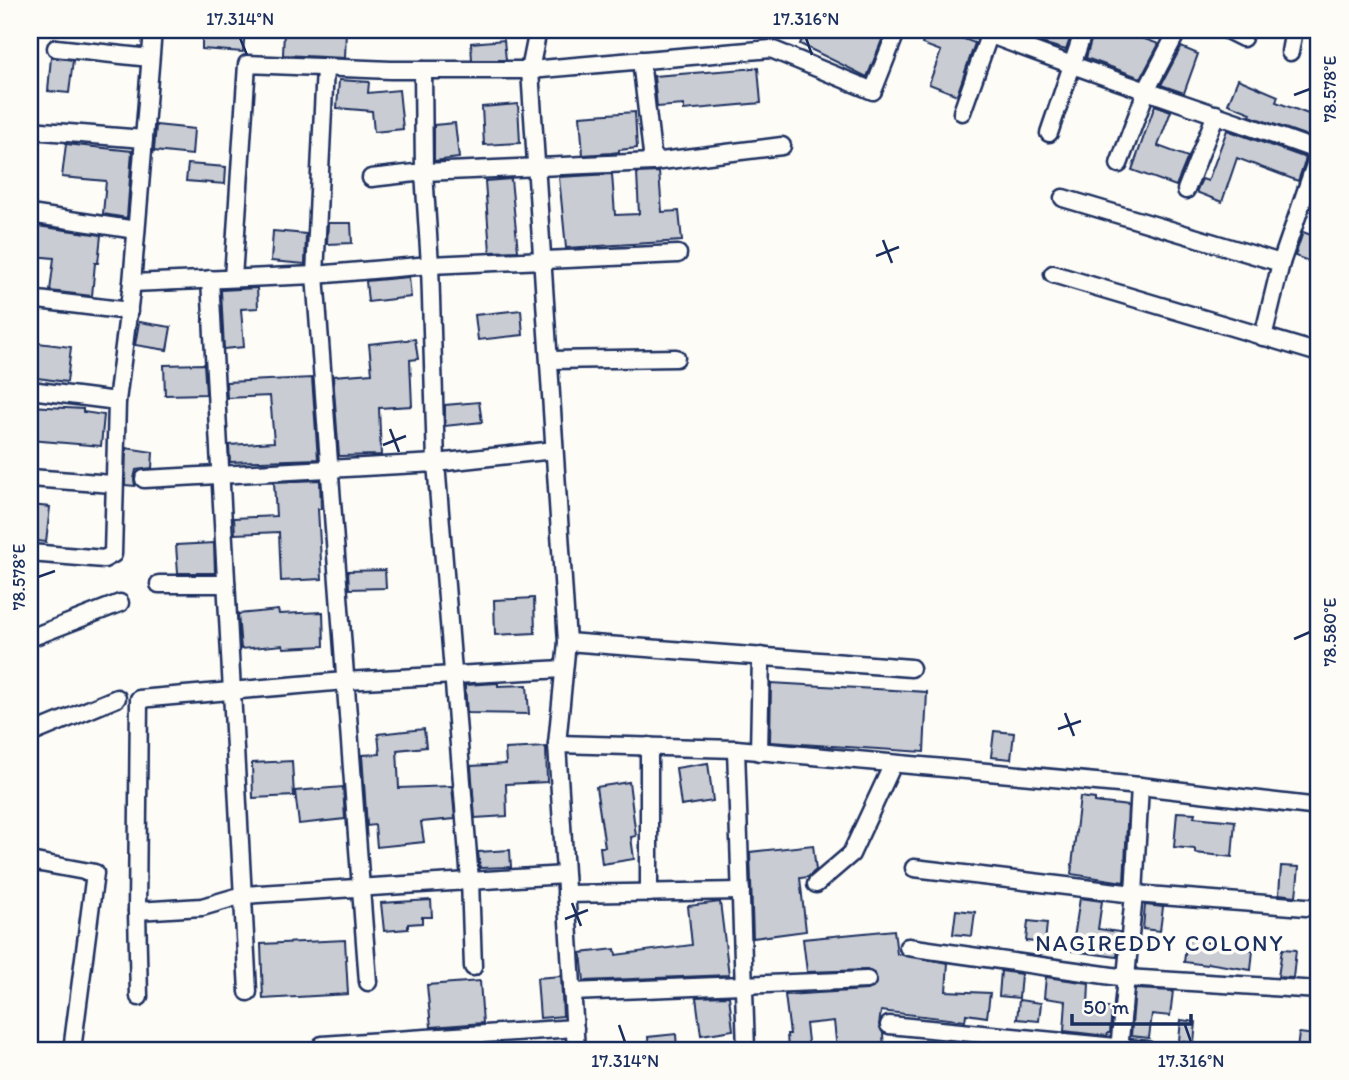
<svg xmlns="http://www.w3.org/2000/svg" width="1349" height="1080" viewBox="0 0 1349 1080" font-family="Itim,sans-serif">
<rect width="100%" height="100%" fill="#fdfcf7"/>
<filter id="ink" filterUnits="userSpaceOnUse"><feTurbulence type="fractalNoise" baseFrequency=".0143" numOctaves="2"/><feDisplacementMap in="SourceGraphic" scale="14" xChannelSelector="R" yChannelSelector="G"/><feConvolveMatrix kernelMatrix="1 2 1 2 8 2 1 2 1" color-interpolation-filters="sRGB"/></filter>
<g filter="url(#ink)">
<g fill="#c9ccd3" stroke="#1b2f5e" stroke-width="2">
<path d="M202,30h43l-2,22 -41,-3z"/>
<path d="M284,30h62l-1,28 -62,-3z"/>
<path d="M806,30h80l-19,47 -67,-33z"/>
<path d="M927,30h13l35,13 -18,52 -28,-11 12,-33 -19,-7z"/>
<path d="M1039,30h34l-7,20 -31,-9z"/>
<path d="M1094,30h25l40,14 -18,34 -55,-20z"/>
<path d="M504,40l2,20h-34l-1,-17z"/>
<path d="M1181,47l17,7 -14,39 -23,-8z"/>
<path d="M51,57l22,3 -4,33 -21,-2z"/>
<path d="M758,68l3,35 -77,7v-5l-27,2 -3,-31z"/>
<path d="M1238,79l40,17 -2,6 43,16v22l-69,-24 1,-3 -23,-9z"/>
<path d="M339,80l30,2 -1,11 31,-3 4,39 -29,3 -2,-21 -35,-3z"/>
<path d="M518,104l2,39 -36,2 -2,-38z"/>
<path d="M1155,105l16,6 -13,35 30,11 -12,29 -44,-16z"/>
<path d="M635,112l2,36 -18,2v2l-8,1 -28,2 -3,-39z"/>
<path d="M455,123l4,35 -25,3v-36z"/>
<path d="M156,125l38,4 -2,26 -38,-4z"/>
<path d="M1227,130l79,28 -8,23 -61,-23 -15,44 -26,-10 6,-13 6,2z"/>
<path d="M66,144l66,7 -5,67 -24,-4 3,-33 -44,-4z"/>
<path d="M188,164l38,3 -1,17 -39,-3z"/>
<path d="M659,172l3,40 17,-1 3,30 -116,7 -7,-71 53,-3 3,41 24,-1 -2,-41z"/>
<path d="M511,179l7,72 -28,1 -5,-71z"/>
<path d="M328,223h23l1,20 -25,1z"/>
<path d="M37,226l64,9 -3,28h-3l-3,33 -42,-5 4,-33 -21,-2z"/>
<path d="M273,231l33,3 -1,30 -34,-3z"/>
<path d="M1303,232l16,6v27l-24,-9z"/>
<path d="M409,277l2,20 -43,5 -2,-21z"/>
<path d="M257,288l1,20 -17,1 3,38 -20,2 -3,-59z"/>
<path d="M521,310l2,25 -45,5 -3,-25z"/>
<path d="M139,322l32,5 -4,23 -32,-5z"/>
<path d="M415,339l3,20 -8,1 2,46 -33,2 2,47 -42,1 -6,-80 39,-3 -3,-29z"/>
<path d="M30,342l41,5 -4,35 -37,-5z"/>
<path d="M204,364l2,30 -41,1 -1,-30z"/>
<path d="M312,378l6,81 -88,3 -1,-17 45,-3 -4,-46 -43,2 -1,-16z"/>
<path d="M479,402l3,20 -37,4v-21z"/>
<path d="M30,406l53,3v3l21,3 -3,31 -71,-6z"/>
<path d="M126,448l27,4 -1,16 -16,2 -2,9 1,7 -10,-1z"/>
<path d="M320,480l1,29h-3l4,70 -41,2 -2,-49 -44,2 -1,-16 42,-2 -2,-34z"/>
<path d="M30,505l20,2 -4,35 -16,-2z"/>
<path d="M214,543l1,30h-37l-2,-28z"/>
<path d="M385,570l1,18 -37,1 -1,-18z"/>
<path d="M534,598l1,35 -40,2 -1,-35z"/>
<path d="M278,610l1,4 44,-2 1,34 -40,2 -1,-3 -42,4 -3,-35z"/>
<path d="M498,683v3l29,-1 2,29 -62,-1 -2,-28z"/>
<path d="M771,683l156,9 -3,60 -154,-10z"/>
<path d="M424,729l2,18 -29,3 2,38 53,-2 3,33 -34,3 3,20 -47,5 -2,-22 -8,1 -5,-71 18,-1 -2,-20z"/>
<path d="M994,731l20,2 -3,26 -20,-2z"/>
<path d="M546,747l1,35 -41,2 1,32 -32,2 -4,-52 35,-2 -1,-15z"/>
<path d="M292,761l2,35 -41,2 -1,-35z"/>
<path d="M708,763l5,38 -32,5 -5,-38z"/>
<path d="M629,782l7,54 -5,1 3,22 -32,5 -2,-17h5l-9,-60z"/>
<path d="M343,787l2,32 -46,5 -4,-33z"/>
<path d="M1080,797l15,2v3l33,4 -4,76 -53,-8z"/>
<path d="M1177,812l18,1 -1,4 41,4 -3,36 -37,-4v-4l-21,-2z"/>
<path d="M813,845l3,25 -8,7 -8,1 6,53 -53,7 -3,-86z"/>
<path d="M510,850l1,17 -31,1 -2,-16z"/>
<path d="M1281,866l18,1 -3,29 -17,-2z"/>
<path d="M1080,898l22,3 -4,28 22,3 -3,25 -45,-6z"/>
<path d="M431,900l1,17h-10v6l-14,1v5l-24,2 -3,-28z"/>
<path d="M720,902l9,73 -145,6 -3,-28 34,-4 1,6 76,-10 -4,-39z"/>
<path d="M1145,905l18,2 -3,24 -17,-2z"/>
<path d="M956,910l19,2 -3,24 -19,-2z"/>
<path d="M1028,921l19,2 -2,20 -19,-2z"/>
<path d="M894,930l3,24 51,9 -2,28 44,2 -3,24 -21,-3 -1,7 -84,-10 -2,14 4,8 1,17h-47l-3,-29 -28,3 3,26h-21l-1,-16h3l-5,-39 82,-5 6,-2 4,-8 -2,-6 -8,-4 -60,2 -4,-33z"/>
<path d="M1187,939l66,11 -2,20 -43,-7 -1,2 -23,-3z"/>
<path d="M345,940l3,54 -85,5 -2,-55z"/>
<path d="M1282,949l14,1 -3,28 -15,-1z"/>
<path d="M1001,971l20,3 -2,24 -20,-2z"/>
<path d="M561,976l2,40 -23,2 -3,-40z"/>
<path d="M1046,977l43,6 -1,23 24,2 -2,25h-2l-1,3 -43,-5 2,-30 -22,-3z"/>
<path d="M480,981l3,42 -52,4 -4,-42z"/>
<path d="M1135,989l38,2 -3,25 -18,-2 -3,24 -18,-2z"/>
<path d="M729,996l4,34 -32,5 -5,-38z"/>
<path d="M1019,1000l22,3 -2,18 -22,-2z"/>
<path d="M1181,1020l15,2 -2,21 -15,-2z"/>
<path d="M1299,1033l17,2 -2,15h-17z"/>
<path d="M676,1034l1,16h-28l-1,-13z"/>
</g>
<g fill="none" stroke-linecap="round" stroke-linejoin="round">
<defs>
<g id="street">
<path d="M538,30l-8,40 37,572 -10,102 19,306"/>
<path d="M978,30c112,44 228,80 341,121"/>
<path d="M1227,30l16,8"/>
<path d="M56,48l94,10"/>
<path d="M1290,52l4,-22"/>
<path d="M641,60l12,102"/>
<path d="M325,68l-10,207 53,707"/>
<path d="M423,70l1,102 6,93 6,198 34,417 3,87"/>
<path d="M962,112l29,-82"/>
<path d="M30,130l114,9"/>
<path d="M1049,133l35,-103"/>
<path d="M1119,164l28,-75 31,-59"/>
<path d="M371,178l53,-6 229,-10 129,-16"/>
<path d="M1186,190l30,-76"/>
<path d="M1063,198l218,65"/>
<path d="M30,214l106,16"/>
<path d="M1053,274l266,79"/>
<path d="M233,278l14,-214 144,6h139l241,-21 102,42 24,-61"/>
<path d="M210,279l38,713"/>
<path d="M132,283l183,-8 115,-10 248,-11"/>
<path d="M30,299l99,12"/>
<path d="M1263,337l18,-74 38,-110"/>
<path d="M550,360l126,-2"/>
<path d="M30,390l87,11"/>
<path d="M30,478l83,6"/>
<path d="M144,479l292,-16 118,-13"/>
<path d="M30,553l74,6 9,-5 4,-153 15,-118 21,-253"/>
<path d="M159,584h67"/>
<path d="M30,638l90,-35"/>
<path d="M567,642l344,26"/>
<path d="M30,734l87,-36"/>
<path d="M557,744l179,5 404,37 179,21"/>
<path d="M649,746v147"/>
<path d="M736,749l10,301"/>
<path d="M759,752l2,-96"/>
<path d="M30,861l65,12 -23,177"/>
<path d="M914,868l220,26 185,14"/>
<path d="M816,884l35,-30 42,-90"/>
<path d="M566,894l175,-3"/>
<path d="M137,911l65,-4 41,-12 322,-20"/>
<path d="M908,947l218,31 193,12"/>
<path d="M572,992l295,-12"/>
<path d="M139,997l-2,-86 2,-212 206,-18 218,-12"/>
<path d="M889,1025l258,25"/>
<path d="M322,1045l253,-17"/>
<path d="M1119,1050l15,-156 6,-108"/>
</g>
</defs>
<use href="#street" stroke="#1b2f5e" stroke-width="21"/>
<use href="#street" stroke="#fdfcf7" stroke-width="16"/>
</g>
</g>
<path fill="none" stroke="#1b2f5e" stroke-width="2.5" d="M240,38l7,17M806,38l6,17M1294,95l16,-6M883,240l9,23M876,256l23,-9M390,429l9,23M383,445l23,-9M38,577l17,-6M1294,639l16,-7M1065,713l9,23M1058,729l23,-8M572,903l9,23M565,919l23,-9M619,1025l6,17M1185,1025l6,17"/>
<g text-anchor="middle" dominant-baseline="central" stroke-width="7" stroke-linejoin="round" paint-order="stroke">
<g font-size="23" letter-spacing="2" fill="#1b2f5e" stroke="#fdfcf7">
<text x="1160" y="943">NAGIREDDY COLONY</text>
</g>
</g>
<rect width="1349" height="1080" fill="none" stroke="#fdfcf7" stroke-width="77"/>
<path d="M1072 1014v10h119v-10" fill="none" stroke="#1b2f5e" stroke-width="3.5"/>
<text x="1083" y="1014" font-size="21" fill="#1b2f5e" stroke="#fdfcf7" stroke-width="5" paint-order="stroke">50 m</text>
<rect x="38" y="38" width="1272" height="1004" fill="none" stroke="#1b2f5e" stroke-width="2.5"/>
<g font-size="18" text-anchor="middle" fill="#1b2f5e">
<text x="240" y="25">17.314°N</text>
<text x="806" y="25">17.316°N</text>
<text transform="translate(1330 89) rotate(-90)" y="6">78.578°E</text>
<text transform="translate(19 577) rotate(-90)" y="6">78.578°E</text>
<text transform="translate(1330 632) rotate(-90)" y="6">78.580°E</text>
<text x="625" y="1067">17.314°N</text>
<text x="1191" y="1067">17.316°N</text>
</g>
</svg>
